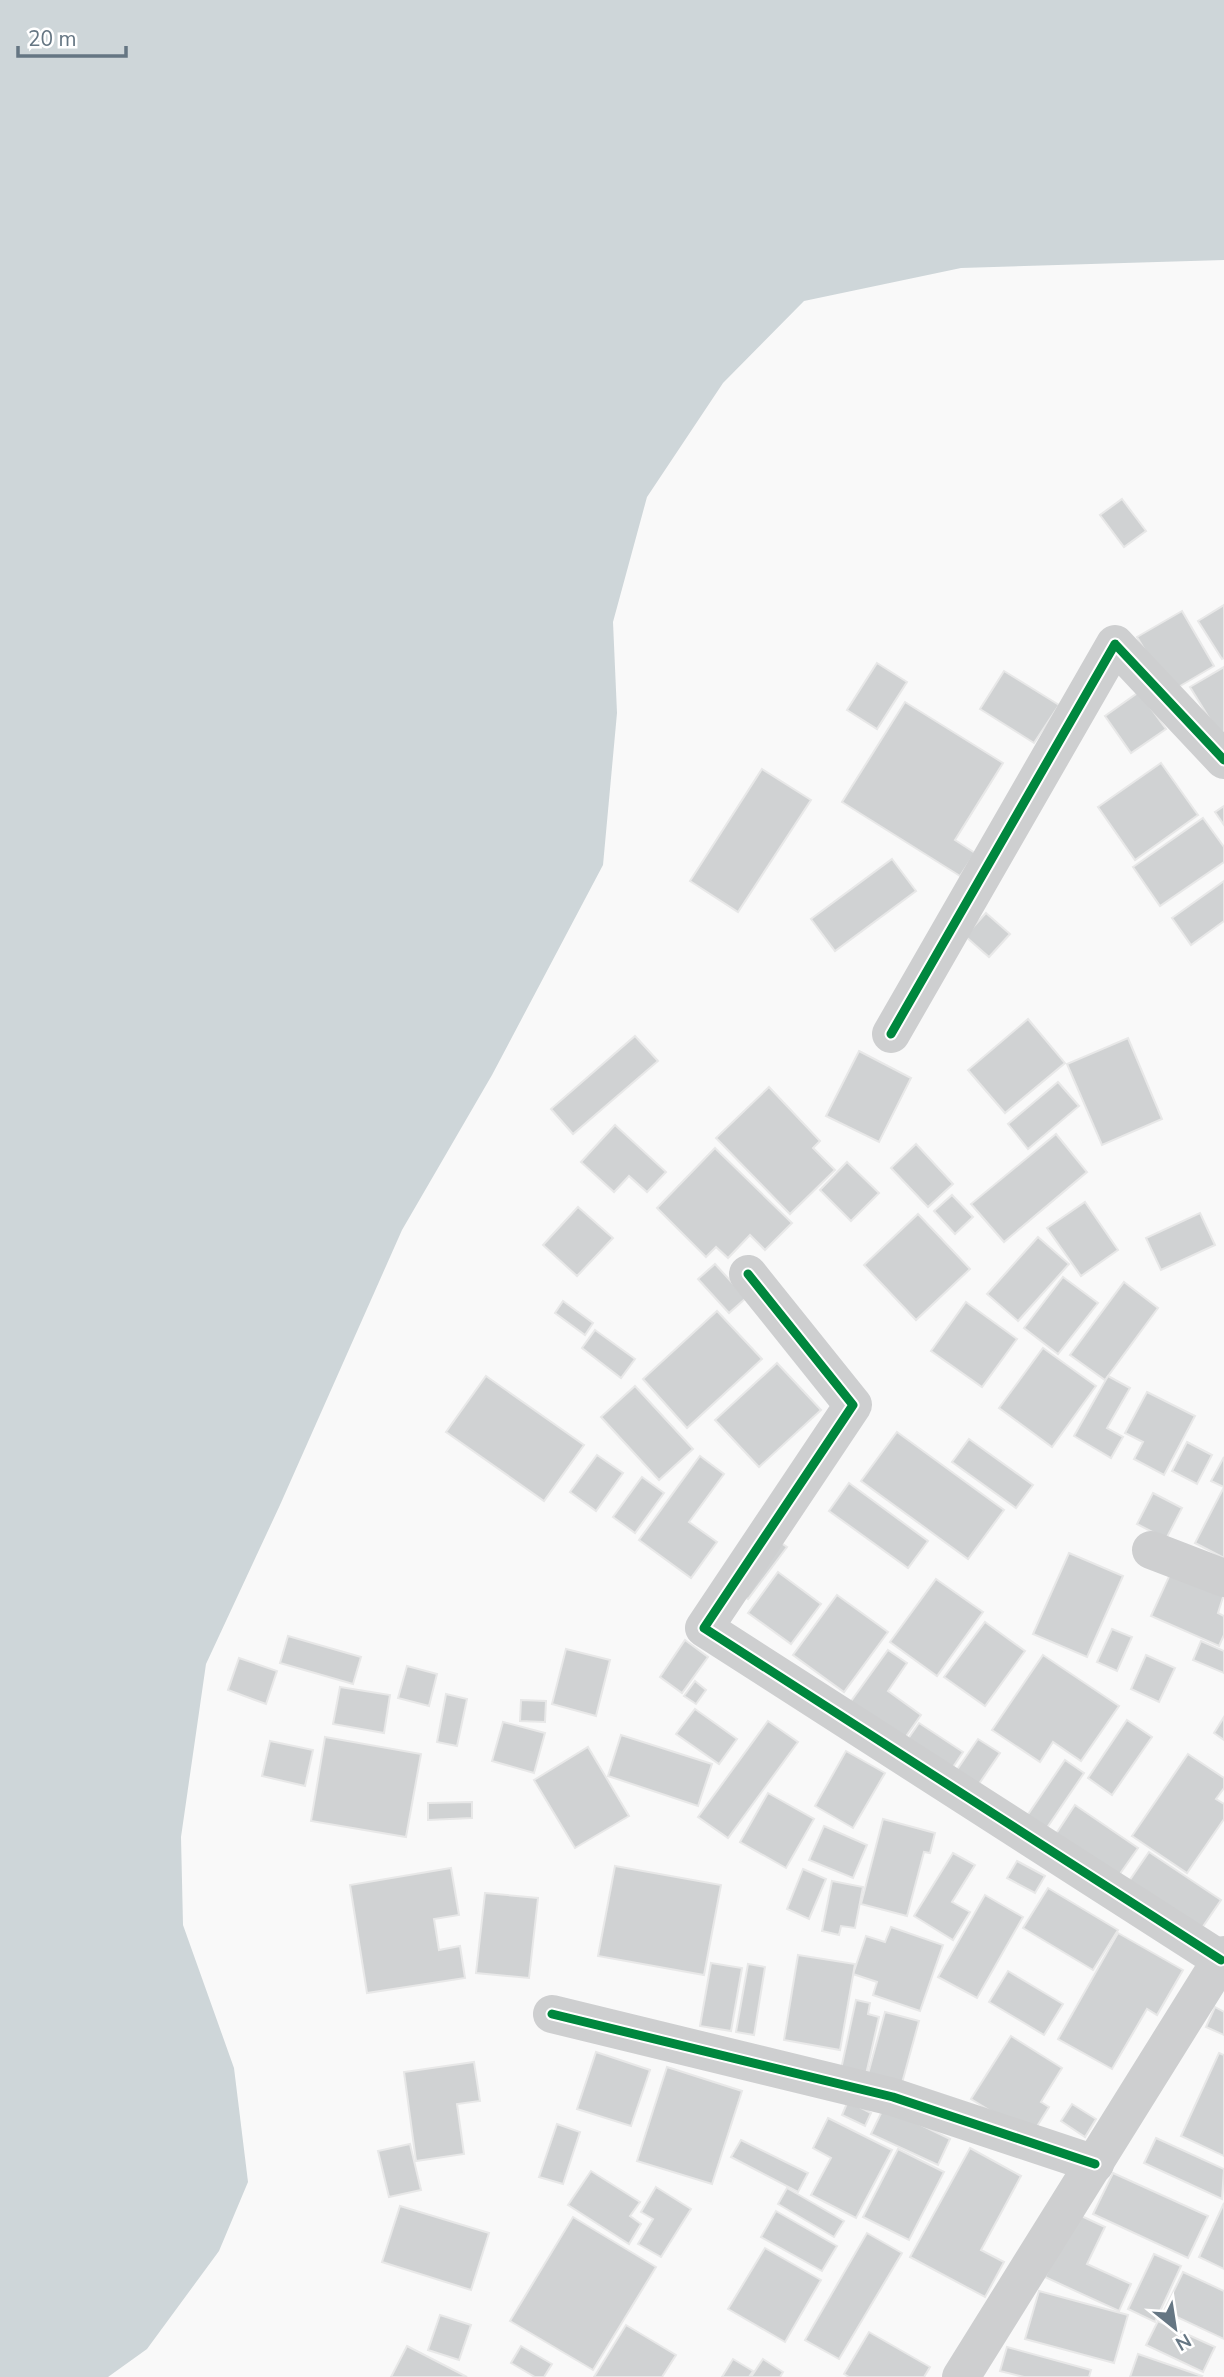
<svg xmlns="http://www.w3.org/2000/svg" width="1224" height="2377" viewBox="0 0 1224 2377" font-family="'Nunito Sans',sans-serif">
<rect width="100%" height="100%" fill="#f9f9f9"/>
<path fill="#ced6d9" d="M0,0h1224v260l-263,8 -157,33 -81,82 -76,114 -34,125 4,91 -14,152 -111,210 -90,155 -122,275 -74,159 -25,173 2,88 51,143 14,114 -29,69 -72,98 -39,28h-108z"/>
<g fill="#d0d2d3" stroke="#e8e8e8" stroke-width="2">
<path d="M1122,499l24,32 -22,16 -24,-32z"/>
<path d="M1224,605v53l-2,1 -24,-38z"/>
<path d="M1182,611l32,55 -44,26 -33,-55z"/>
<path d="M877,663l30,19 -30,47 -30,-19z"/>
<path d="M1224,667v64l-5,3 -29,-47z"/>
<path d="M1004,671l55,34 -25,38 -54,-34z"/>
<path d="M1139,692l27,37 -35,24 -26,-37z"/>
<path d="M905,702l98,61 -48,77 20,13 -15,23 -118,-74z"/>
<path d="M1161,763l37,52 -63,45 -37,-53z"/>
<path d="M762,769l49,31 -73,112 -48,-31z"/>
<path d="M1224,806v19l-9,-13z"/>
<path d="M1203,818l21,29v15l-64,44 -27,-39z"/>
<path d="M892,859l24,32 -81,60 -24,-32z"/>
<path d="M1224,881v40l-33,24 -19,-27z"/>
<path d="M986,913l24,21 -21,23 -24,-21z"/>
<path d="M1028,1019l37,44 -60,50 -37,-43z"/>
<path d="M635,1036l23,25 -85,73 -22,-25z"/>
<path d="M1128,1038l34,81 -60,26 -35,-81z"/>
<path d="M859,1051l52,27 -32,64 -53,-26z"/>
<path d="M1058,1082l21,24 -51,43 -20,-25z"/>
<path d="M769,1087l51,54 -7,7 22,22 -45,44 -74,-76z"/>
<path d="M615,1125l51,47 -19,20 -18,-16 -15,16 -33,-30z"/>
<path d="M1056,1134l31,38 -83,70 -33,-38z"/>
<path d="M916,1144l37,40 -25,23 -37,-39z"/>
<path d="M715,1148l77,75 -27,27 -15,-15 -22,23 -12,-11 -10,10 -49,-49z"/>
<path d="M847,1162l32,31 -28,28 -31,-31z"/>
<path d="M952,1195l21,22 -18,17 -21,-23z"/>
<path d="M1085,1202l33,48 -37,26 -34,-48z"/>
<path d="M578,1207l35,31 -36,38 -34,-31z"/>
<path d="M1200,1213l15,32 -54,25 -15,-32z"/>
<path d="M918,1214l52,55 -54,51 -52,-55z"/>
<path d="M1038,1237l31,27 -51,57 -31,-27z"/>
<path d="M715,1264l31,34 -17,15 -31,-34z"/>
<path d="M1063,1277l35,26 -40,51 -34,-26z"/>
<path d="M1124,1282l34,26 -53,72 -35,-25z"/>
<path d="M563,1301l30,22 -8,12 -30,-22z"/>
<path d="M966,1302l51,37 -35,48 -51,-36z"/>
<path d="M717,1311l45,48 -75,69 -44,-49z"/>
<path d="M595,1330l40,29 -14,19 -39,-30z"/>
<path d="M1043,1348l53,38 -44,61 -53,-39z"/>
<path d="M777,1363l44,47 -62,57 -44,-47z"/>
<path d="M486,1376l98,69 -40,56 -98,-69z"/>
<path d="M1108,1376l22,12 -23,40 16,9 -12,21 -37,-22z"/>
<path d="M635,1386l58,63 -34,31 -58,-63z"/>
<path d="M1147,1392l48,24 -31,59 -30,-16 9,-17 -18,-9z"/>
<path d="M897,1432l107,78 -36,49 -107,-78z"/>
<path d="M969,1439l64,46 -17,23 -64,-46z"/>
<path d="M1187,1442l25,13 -15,29 -25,-13z"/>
<path d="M597,1455l26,18 -27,38 -26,-19z"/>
<path d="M700,1456l24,18 -35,48 28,20 -26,36 -52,-38z"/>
<path d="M1224,1457v101l-29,-15 29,-56 -13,-6z"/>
<path d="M642,1477l22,16 -29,40 -22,-16z"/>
<path d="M849,1483l79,58 -20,27 -79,-57z"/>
<path d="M1153,1493l29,15 -16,31 -29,-15z"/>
<path d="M774,1538l13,9 -39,52 -12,-9z"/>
<path d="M1069,1553l54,23 -36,81 -54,-23z"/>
<path d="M1172,1570l52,24 -6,19 6,3v19l-5,11 -68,-30z"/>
<path d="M778,1572l43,32 -30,40 -43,-31z"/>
<path d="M936,1579l47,33 -46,64 -47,-34z"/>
<path d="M837,1595l51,37 -44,60 -51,-37z"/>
<path d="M985,1622l40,29 -40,55 -41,-29z"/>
<path d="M1112,1629l20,8 -15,34 -20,-9z"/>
<path d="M288,1636l73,21 -8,27 -73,-21z"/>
<path d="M685,1640l23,17 -26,36 -22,-16z"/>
<path d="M1201,1641l23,10v22l-31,-13z"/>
<path d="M566,1649l44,11 -14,56 -44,-12z"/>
<path d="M888,1650l19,13 -19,28 33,24 -24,34 -53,-38z"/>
<path d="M1043,1655l76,51 -38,55 -28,-19 -13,20 -48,-32z"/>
<path d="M1146,1655l29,13 -16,34 -28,-13z"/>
<path d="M239,1658l38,13 -11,33 -38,-14z"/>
<path d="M407,1666l30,8 -8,32 -31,-8z"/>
<path d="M695,1681l11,9 -10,14 -12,-8z"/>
<path d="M340,1687l50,8 -6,38 -51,-9z"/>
<path d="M446,1694l21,5 -10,47 -20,-4z"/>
<path d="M521,1700l25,1 -1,21 -25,-1z"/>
<path d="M695,1709l42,30 -18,25 -43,-30z"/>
<path d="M1224,1717v23l-10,-7z"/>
<path d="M1127,1720l25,17 -40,58 -24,-17z"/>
<path d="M768,1721l30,21 -70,96 -30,-21z"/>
<path d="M503,1722l42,11 -11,40 -42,-12z"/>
<path d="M919,1723l44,29 -18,27 -44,-30z"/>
<path d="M621,1735l91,29 -14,42 -90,-30z"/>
<path d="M325,1737l96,17 -15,83 -95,-16z"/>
<path d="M978,1739l22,14 -28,41 -22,-14z"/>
<path d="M270,1741l43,9 -8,36 -43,-10z"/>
<path d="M588,1747l41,69 -54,32 -41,-68z"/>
<path d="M846,1751l39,22 -32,55 -38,-22z"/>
<path d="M1188,1754l36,24v10l-8,11 8,5v15l-37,54 -55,-37z"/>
<path d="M1065,1760l19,13 -40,59 -19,-13z"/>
<path d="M768,1793l46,26 -28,49 -46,-26z"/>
<path d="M472,1802v16l-44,2v-17z"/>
<path d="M1075,1805l63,43 -26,37 -62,-42z"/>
<path d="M883,1819l52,14 -5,20 -6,-1 -17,64 -46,-12z"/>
<path d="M824,1826l43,19 -14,33 -44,-18z"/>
<path d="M1149,1852l72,48 -26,38 -72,-48z"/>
<path d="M953,1853l22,12 -23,37 18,10 -17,28 -39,-24z"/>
<path d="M1017,1861l28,15 -10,17 -28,-15z"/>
<path d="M615,1866l106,19 -17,90 -106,-19z"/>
<path d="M451,1868l8,47 -25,4 5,31 21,-4 5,32 -98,15 -17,-108z"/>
<path d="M803,1869l23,10 -17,40 -22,-10z"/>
<path d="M832,1881l31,6 -8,41 -14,-2 -2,9 -17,-4z"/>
<path d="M1048,1888l70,42 -25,40 -70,-42z"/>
<path d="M485,1893l53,5 -9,80 -53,-5z"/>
<path d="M985,1895l38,22 -46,81 -39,-21z"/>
<path d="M891,1927l52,18 -23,66 -47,-16 4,-13 -24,-8 13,-38 19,6z"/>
<path d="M1118,1933l65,37 -26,45 -10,-6 -35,60 -54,-30z"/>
<path d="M798,1955l57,9 -15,86 -56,-10z"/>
<path d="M711,1963l31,5 -11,63 -31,-5z"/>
<path d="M748,1964l17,3 -11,68 -18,-3z"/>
<path d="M1008,1971l55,33 -19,31 -55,-33z"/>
<path d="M856,2000l14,3 -2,11 11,3 -14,62 -25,-5z"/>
<path d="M1215,2007l9,5v23l-18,-8z"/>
<path d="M885,2012l34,9 -17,62 -34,-9z"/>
<path d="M1011,2036l51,32 -21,34 8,5 -18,29 -60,-37z"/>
<path d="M596,2052l54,18 -19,56 -54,-17z"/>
<path d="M1219,2053l5,2v101l-43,-20z"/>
<path d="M474,2062l6,39 -23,3 7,50 -48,7 -12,-89z"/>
<path d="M667,2067l75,24 -30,93 -75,-23z"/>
<path d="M848,2101l23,12 -6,13 -23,-11z"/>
<path d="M1072,2104l24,15 -11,18 -24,-16z"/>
<path d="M884,2107l66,32 -12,26 -67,-31z"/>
<path d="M828,2118l64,32 -36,68 -45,-23 20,-37 -18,-10z"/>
<path d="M557,2124l23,8 -17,52 -24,-7z"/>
<path d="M1156,2138l68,31 -2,30 -78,-36z"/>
<path d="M741,2140l67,33 -10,19 -67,-35z"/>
<path d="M410,2144l11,46 -32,7 -11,-46z"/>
<path d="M970,2148l51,28 -40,74 23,12 -19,35 -75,-40z"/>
<path d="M898,2149l46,23 -35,68 -46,-23z"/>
<path d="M591,2171l49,31 -10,14 11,8 -12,20 -61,-39z"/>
<path d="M1113,2173l95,43 -20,42 -95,-44z"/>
<path d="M656,2187l35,22 -30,48 -23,-13 15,-25 -12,-7z"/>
<path d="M787,2188l57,33 -10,16 -56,-33z"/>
<path d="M1224,2203v66l-25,-12z"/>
<path d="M400,2206l89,27 -18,57 -89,-28z"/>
<path d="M776,2211l61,35 -15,25 -61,-34z"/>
<path d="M1075,2213l30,14 -18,37 44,20 -12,27 -74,-34z"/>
<path d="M573,2217l83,50 -63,103 -83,-49z"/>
<path d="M867,2233l35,20 -63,106 -34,-19z"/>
<path d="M765,2248l56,32 -36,62 -57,-33z"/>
<path d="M1154,2254l27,12 -26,56 -27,-13z"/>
<path d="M1183,2272l41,19v48l-60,-28z"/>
<path d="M1039,2291l89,24 -14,48 -89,-24z"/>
<path d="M440,2315l31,10 -12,35 -31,-10z"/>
<path d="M1158,2321l57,26 -12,25 -57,-27z"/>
<path d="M626,2325l50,30 -14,22h-68z"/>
<path d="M869,2332l61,35 -6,10h-75l-5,-3z"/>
<path d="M407,2346l60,31h-76z"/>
<path d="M521,2346l31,18 -8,13h-9l-24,-14z"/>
<path d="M1007,2347l84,23 -2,7h-65l-24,-6z"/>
<path d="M1138,2354l64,22 -1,1h-71z"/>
<path d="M733,2359l20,12 -4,6h-27z"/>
<path d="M763,2359l20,13 -3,5h-29z"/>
</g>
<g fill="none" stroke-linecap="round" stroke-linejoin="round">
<g stroke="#cecfd0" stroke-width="38">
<path d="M891,1034l224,-390 109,116"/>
<path d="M748,1274l105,131 -149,223 517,332"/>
<path d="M1151,1550l73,28"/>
<path d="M552,2014l341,83 202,67"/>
<path d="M961,2377l263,-422"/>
</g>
<defs>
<g id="cycleway">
<path d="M891,1034l224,-390 109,116"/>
<path d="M748,1274l105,131 -149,223 517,332"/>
<path d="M552,2014l341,83 202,67"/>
</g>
</defs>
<use href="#cycleway" stroke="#fff" stroke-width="13"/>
<use href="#cycleway" stroke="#00873e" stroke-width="9"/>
</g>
<g transform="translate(1175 2328) rotate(150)" stroke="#ffffff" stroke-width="5" paint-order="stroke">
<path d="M0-5L12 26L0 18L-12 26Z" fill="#657683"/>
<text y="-10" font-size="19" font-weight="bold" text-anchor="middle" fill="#657683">N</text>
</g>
<path d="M18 46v10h108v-10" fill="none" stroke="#657683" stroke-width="3.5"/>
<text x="28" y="46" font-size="21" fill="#657683" stroke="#ffffff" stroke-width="5" paint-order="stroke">20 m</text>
</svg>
